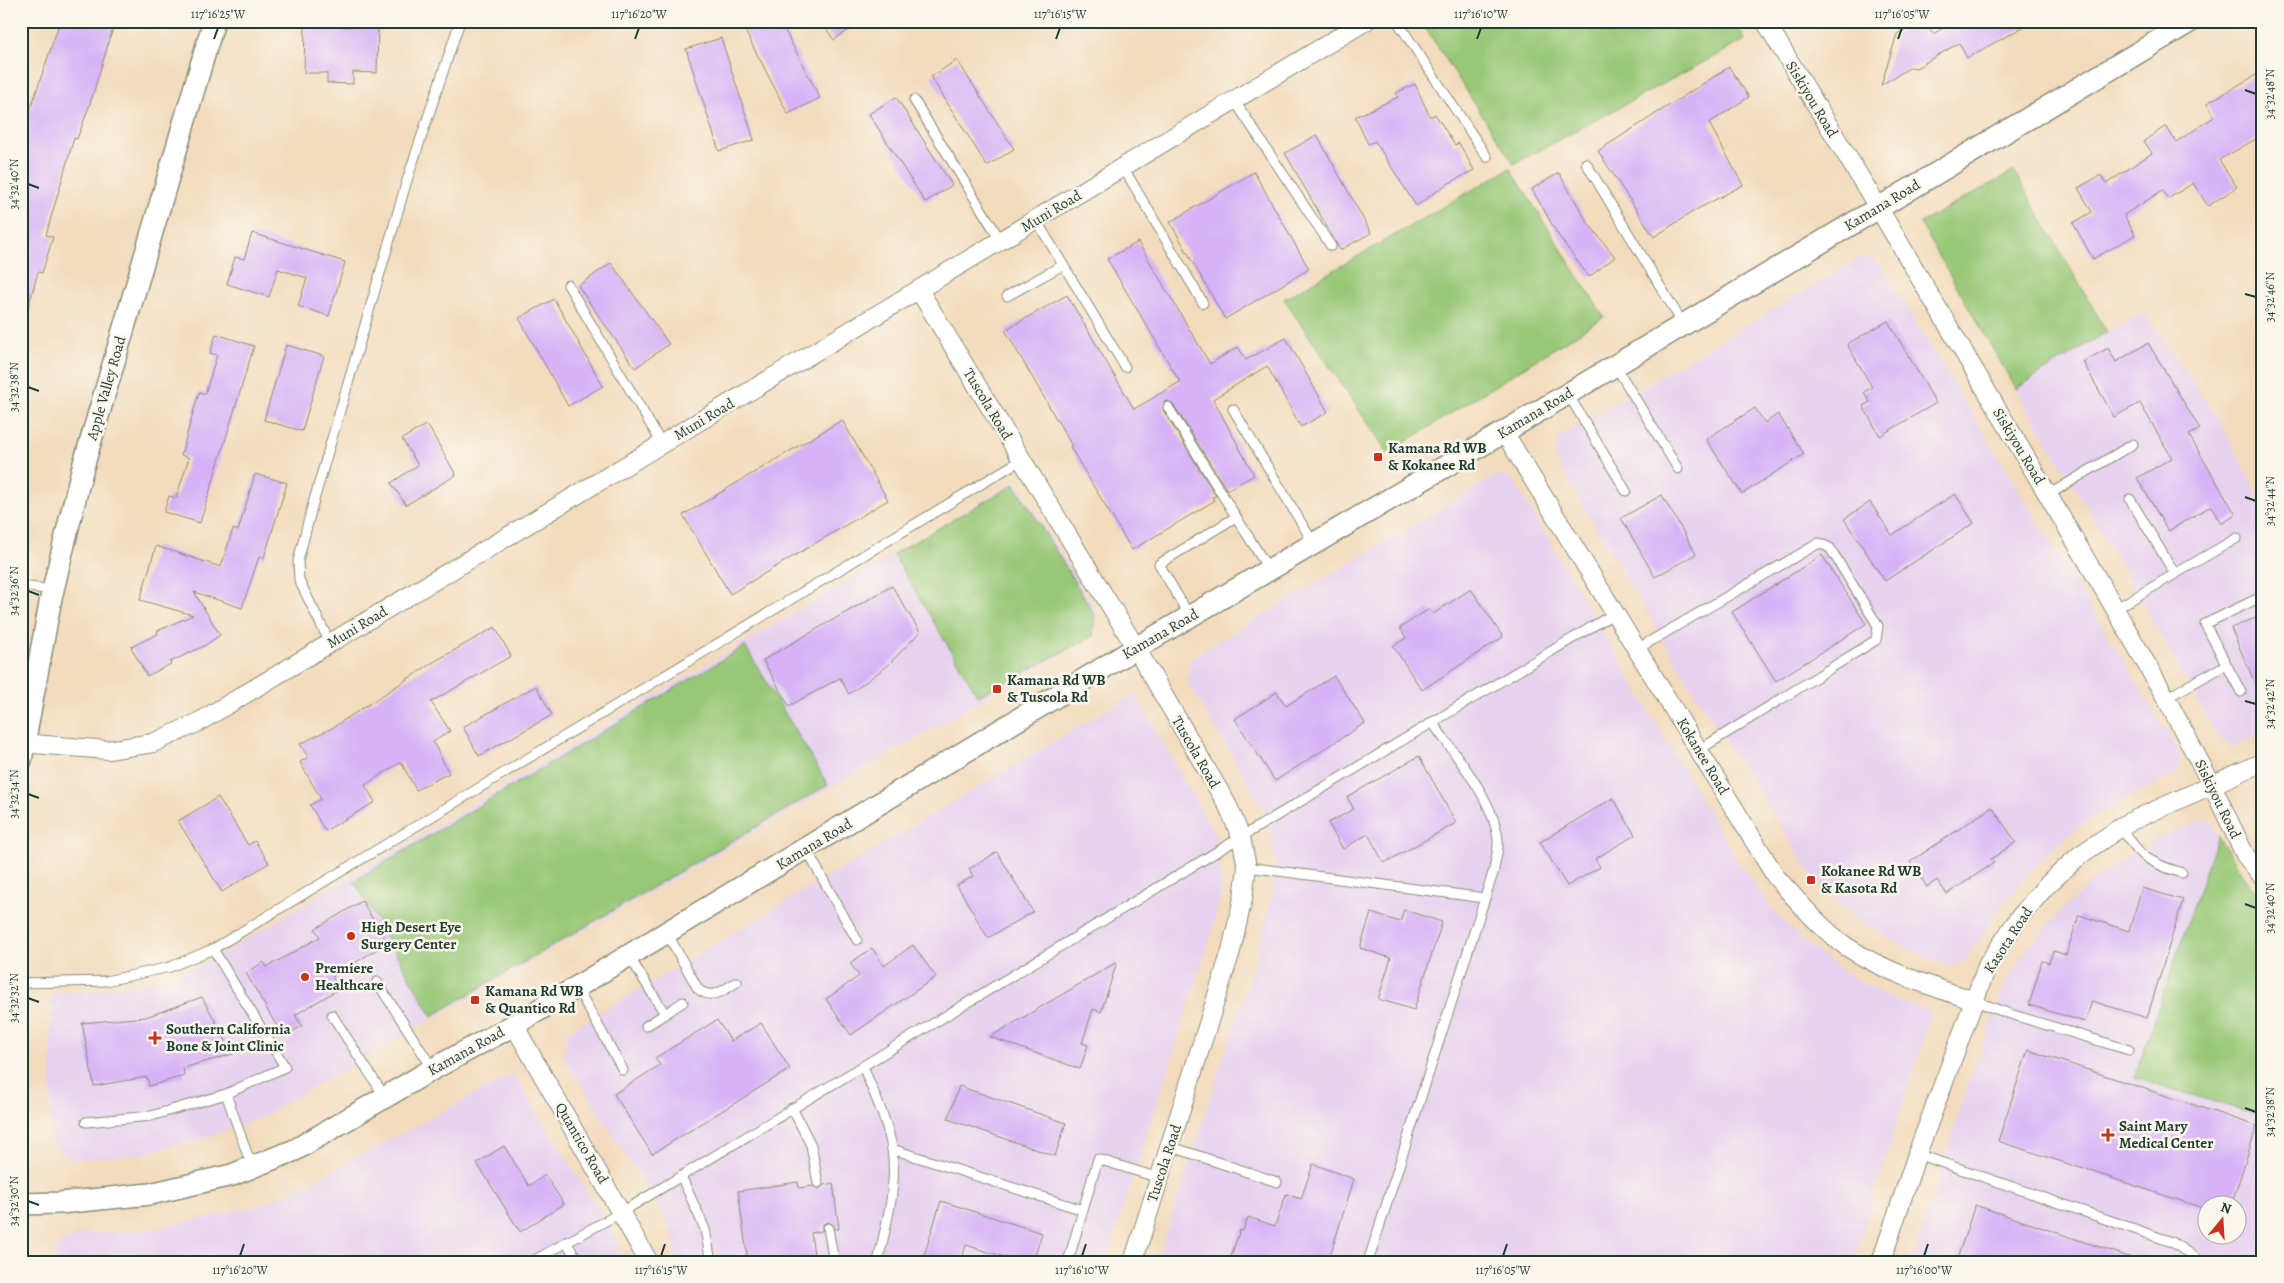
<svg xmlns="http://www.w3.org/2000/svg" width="2284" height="1283" viewBox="0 0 2284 1283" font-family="Alegreya,serif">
<rect width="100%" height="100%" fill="#fbf7ec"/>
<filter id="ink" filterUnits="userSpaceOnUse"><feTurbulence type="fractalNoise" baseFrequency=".02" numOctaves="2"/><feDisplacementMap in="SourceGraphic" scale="10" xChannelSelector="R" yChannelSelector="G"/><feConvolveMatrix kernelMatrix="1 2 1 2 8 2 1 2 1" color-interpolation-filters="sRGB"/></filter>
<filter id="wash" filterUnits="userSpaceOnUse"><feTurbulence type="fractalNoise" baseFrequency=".0096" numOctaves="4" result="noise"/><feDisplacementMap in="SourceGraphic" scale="20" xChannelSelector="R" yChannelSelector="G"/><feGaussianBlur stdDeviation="1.12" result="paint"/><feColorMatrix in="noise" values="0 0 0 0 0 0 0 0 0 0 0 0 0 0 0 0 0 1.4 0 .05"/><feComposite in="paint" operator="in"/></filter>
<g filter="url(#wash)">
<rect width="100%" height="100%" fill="#f3dcbd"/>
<g fill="#e7d2ef" fill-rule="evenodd">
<path d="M1865,255l13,6 301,490 1,11 -2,9 -7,6 -52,25 -38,23 -38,32 -33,37 -48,70 -20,-1 -27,-11 -53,-29 -31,-27 -18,-20 -110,-170 -148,-248 4,-21z"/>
<path d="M2145,313l75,108 43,84v227l-30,15 -16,-11 -95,-170 -106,-177 91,-57z"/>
<path d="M1497,475l15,3 226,384 37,50 33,33 42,31 44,23 38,13 -79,250h-696l98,-300 18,-71 2,-31 -8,-46 -80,-133 4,-23z"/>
<path d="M1016,481l82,133 -4,21 -834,483 -52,19 -67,17 -69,6 -21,-17v-150l30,-1 60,-7 36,-10 29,-12z"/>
<path d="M1135,693l82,145 5,46 -9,45 -107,333h-428l-8,-34 -9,-17 -98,-155 5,-24z"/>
<path d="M2209,818l9,18 -84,242 129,38v146h-351l60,-191 14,-31 11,-36 8,-19 17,-29 30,-36 38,-37 38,-27 39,-22zM2206,1206h30v30h-30z"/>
<path d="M513,1074l101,159 9,29h-568l-1,-12 21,-16 74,-4 108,-24 49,-21z"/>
</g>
<g fill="#98c877" stroke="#5c8256">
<path d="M1421,21h313l11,19 -231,124z"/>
<path d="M1510,168l94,149 -216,136 -104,-154z"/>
<path d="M2014,171l93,161 -91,57 -96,-166z"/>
<path d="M1015,484l80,131 -2,21 -115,60 -85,-142z"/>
<path d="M745,646l83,139 -396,231 -78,-135z"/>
<path d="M2218,836l29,46 16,20v214l-129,-38z"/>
</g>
<g id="blocks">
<g fill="#d7b2f7">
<path d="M60,21h33l20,7 -23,76 -13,35 -3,-1 -28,97 7,2 -11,36 -4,-1 -12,43 -5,-1v-177z"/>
<path d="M740,21h40l40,77 -32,16z"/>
<path d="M821,21h41l-28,19z"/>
<path d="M1919,21h7l7,13 22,-13h79l-67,37 -8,-15 -43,25 -5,-1 -30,18 16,-51z"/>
<path d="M305,25l73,2 -1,46 -24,-1v12l-26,-1v-10h-23z"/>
<path d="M721,38l33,102 -35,11 -33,-102z"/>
<path d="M957,60l57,89 -27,17 -56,-89z"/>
<path d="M1729,67l20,30 -40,26 34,62 -49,26 -40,26 -56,-86z"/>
<path d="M2263,71v64l-44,25 18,27 -29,19 -15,-23 -25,16 -5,-9 -39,25 11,20 -42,24 -20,-36 19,-11 -14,-24 23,-13 5,9 46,-31 -8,-12 22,-15 10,16 38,-25 -7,-14z"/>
<path d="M1415,84l15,33 5,-3 20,31 4,-2 15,27 -30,16 -28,20 -41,-65 -7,3 -13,-27 43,-20 -2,-4z"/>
<path d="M896,97l56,88 -27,17 -56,-88z"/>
<path d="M1317,135l54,98 -31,17 -55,-97z"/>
<path d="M1254,172l55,97 -84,50 -55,-97z"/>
<path d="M1559,173l29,50 27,34 -26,20 -31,-42 -26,-46z"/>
<path d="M252,233l93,29 -16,54 -31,-10 9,-28 -29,-9 -9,28 -42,-13 8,-27 9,2z"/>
<path d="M1138,242l72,122 28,-17 8,13 40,-22 42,74 -27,15 -34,-61 -54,33 41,76 -27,15 -54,-86 -5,-3 -4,1 -1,8 53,86 -4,1 2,4 -82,49 -62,-103 2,-1 -67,-116 62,-35 67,114 46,-27 -73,-123z"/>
<path d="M611,263l58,81 -34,24 -57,-82z"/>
<path d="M554,299l49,87 -35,20 -49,-88z"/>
<path d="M1888,321l48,82 -56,33 -17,-30 7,-4 -6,-10 8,-5 -25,-43z"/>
<path d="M216,334l38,12 -54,177 -36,-11 5,-16 7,2 13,-40 -8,-3 18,-63 6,2 12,-39 -7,-2z"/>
<path d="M2148,343l52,86 -11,6 47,80 -15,9 -10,-18 -43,25 -31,-53 35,-20 -32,-55 -26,14 -31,-55 25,-14 8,14z"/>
<path d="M286,345l38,11 -22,75 -38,-11z"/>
<path d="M1755,408l10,15 13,-9 26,40 -62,40 -36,-55z"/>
<path d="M842,420l46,80 -158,94 -47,-79z"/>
<path d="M427,424l29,51 -50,30 -15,-22 27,-18 -16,-26z"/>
<path d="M255,474l32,9 -23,75 -5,-1 -17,51 -48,-16 26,43 -16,11 -34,16 1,2 -24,12 -16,-29 27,-13 -1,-3 36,-16 -53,-15 16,-54 65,21 12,-38 5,2z"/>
<path d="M1955,494l19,29 -89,58 -41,-62 26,-17 22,33z"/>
<path d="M1662,495l34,59 -41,23 -34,-59z"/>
<path d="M1822,555l44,69 -90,57 -44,-69z"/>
<path d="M892,586l28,46 -33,34 -38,28 -9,-16 -51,28 -26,-46z"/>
<path d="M1471,589l32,48 -81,53 -29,-44 13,-8 -6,-10 29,-19 4,5z"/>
<path d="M2263,615v87l-32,-74z"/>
<path d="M495,627l16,29 -80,46 19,29 -17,11 16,31 -33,17 -15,-28 -36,23 10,17 -50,29 -15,-26 11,-6 -21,-37 8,-5 -8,-13 32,-16 100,-65z"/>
<path d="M1334,676l31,47 -90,58 -40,-62 42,-27 9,14z"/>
<path d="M536,686l16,29 -73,41 -16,-29z"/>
<path d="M1419,756l37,67 -72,40 -16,-29 -25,15 -15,-26 26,-14 -7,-12z"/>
<path d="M218,797l30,48 7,-4 14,22 -47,29 -44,-71z"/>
<path d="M1613,798l22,37 -40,24 5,8 -33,19 -27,-44z"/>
<path d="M1992,807l24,35 -25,17 3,4 -47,31 -10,-14 -10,7 -17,-25z"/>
<path d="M997,852l36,60 -45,26 -31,-53 16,-9 -4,-7z"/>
<path d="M2142,888l41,12 -36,118 -55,-17 -7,21 -56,-17 13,-44 7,2 4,-12 13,4 13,-40 50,16z"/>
<path d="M362,901l25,42 -55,34 7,12 -44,26 7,11 -19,11 -37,-64 18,-11 3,5 53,-30 -5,-8z"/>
<path d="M1404,910l38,12 -28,88 -36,-11 13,-41 -31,-10 11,-35 29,9z"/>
<path d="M913,945l23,32 -85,58 -25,-36 33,-23 -9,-13 22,-15 12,18z"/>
<path d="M1117,962l-16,50 -8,-3 -11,34 6,2 -8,24 -90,-32z"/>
<path d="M202,997l31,57 -50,14 1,8 -35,10 -2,-9 -53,9 -12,-63 64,-6z"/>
<path d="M717,1020l14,21 30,-18 29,46 -138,85 -38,-60 46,-29 -5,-7z"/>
<path d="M2028,1050l229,76 -26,80h-25v3l-208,-68z"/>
<path d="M959,1086l107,37 -11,33 -107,-37z"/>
<path d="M504,1146l25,40 16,-11 19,29 -44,28 -43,-69z"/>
<path d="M1313,1164l41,15 -26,83h-99l11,-32 3,1 5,-14 27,9 11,-32 15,5z"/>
<path d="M798,1182l1,6 14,-2 6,3 5,-4 9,-2 6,46h-4l-3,-5 -5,-2 -5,3v6l-11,2 4,29h-67l-10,-71z"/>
<path d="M941,1201l101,32 -9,29h-13l-54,-17 -5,17h-39z"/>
<path d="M1975,1205l160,54v3h-179z"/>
</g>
</g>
</g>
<g filter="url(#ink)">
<use href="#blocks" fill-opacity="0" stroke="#898c78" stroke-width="1"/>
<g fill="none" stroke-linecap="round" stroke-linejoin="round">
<defs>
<g id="service">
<path d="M1397,21l90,136"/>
<path d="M914,100l87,141"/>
<path d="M1234,100l97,146"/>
<path d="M1586,163l97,161"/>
<path d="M1123,167l80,136"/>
<path d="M1036,220l89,147"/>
<path d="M568,285l94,159"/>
<path d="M1007,296l56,-31"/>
<path d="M1615,365l63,104"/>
<path d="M1568,394l58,97"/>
<path d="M1168,407l101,163"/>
<path d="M1233,409l81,135"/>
<path d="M2048,495l85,-51"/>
<path d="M2175,574l62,-36"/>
<path d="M21,586l32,4"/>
<path d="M2115,609l60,-35 -45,-75"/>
<path d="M1190,617l-31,-53 77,-47"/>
<path d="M330,643l-31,-63 -1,-19 14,-54 96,-330 52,-156"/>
<path d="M1637,649l182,-106 11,5 48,78 -2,14 -177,110"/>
<path d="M2241,692l-36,-68 58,-28"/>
<path d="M2166,698l60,-33"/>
<path d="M2121,828c20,29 26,34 61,45"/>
<path d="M806,849l51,91"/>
<path d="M1247,867l238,31"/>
<path d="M667,933l31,56c15,12 25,1 39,-7"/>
<path d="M213,949l72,118 -59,27"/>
<path d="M629,956l36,58 -19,12"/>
<path d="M377,982l56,87"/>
<path d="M21,983l85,-2 64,-14 43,-18 808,-489"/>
<path d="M577,988l46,82"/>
<path d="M1975,1001l32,12 122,37"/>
<path d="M665,1014l18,-12"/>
<path d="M332,1015l53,82"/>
<path d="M863,1066c11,29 28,61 30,92 3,35 -8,70 -15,104"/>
<path d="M792,1108l19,37 7,38"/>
<path d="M86,1122l65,-6 75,-22 26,73"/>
<path d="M1169,1146l108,36"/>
<path d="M892,1149l191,61 -15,52"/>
<path d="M1917,1154l255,88 29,20"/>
<path d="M681,1176l24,53 6,33"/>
<path d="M1083,1210l15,-51 61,19"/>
<path d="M828,1228l6,34"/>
<path d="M566,1242l13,20"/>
<path d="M531,1262l91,-50 619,-375 374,-224"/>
<path d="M1368,1262l126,-392c1,-9 5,-21 4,-30 -4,-41 -43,-85 -66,-118"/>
</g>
<g id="minor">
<path d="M1765,21l113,186 229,388 59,103 46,87 33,70 18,22"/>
<path d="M919,290l217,358 92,158 13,31 6,30 -4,31 -12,53 -98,311"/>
<path d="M1504,432l272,445c22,24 44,51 71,70 40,26 84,39 128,54"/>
<path d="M21,743l87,7 45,-7 44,-20 1169,-702"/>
<path d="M514,1025l132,232 1,5"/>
<path d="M1881,1262l36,-108 71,-190 30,-45 28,-33 34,-31 47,-32 136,-61"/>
</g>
<g id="tertiary">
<path d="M21,760l30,-162 30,-124 133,-453"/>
<path d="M21,1204l39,-1 90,-9 82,-19 63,-25 138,-81 81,-44 622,-377 368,-216 687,-411"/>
</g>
</defs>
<use href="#service" stroke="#898c78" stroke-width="11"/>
<use href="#minor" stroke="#898c78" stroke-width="20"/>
<use href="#tertiary" stroke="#898c78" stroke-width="24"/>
<use href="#service" stroke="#fff" stroke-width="9"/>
<use href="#minor" stroke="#fff" stroke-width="18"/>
<use href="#tertiary" stroke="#fff" stroke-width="21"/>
</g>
</g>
<path fill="none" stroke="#1f3d34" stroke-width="2" d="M214,39l4,-11M635,39l4,-11M1056,39l4,-11M1477,39l4,-11M1898,39l4,-11M2245,90l11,4M28,184l11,4M2245,294l11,3M28,387l11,4M2245,497l11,4M28,591l11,4M2245,701l11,3M28,794l11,4M2245,904l11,4M28,998l11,4M2245,1108l11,4M28,1201l11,4M240,1256l4,-12M661,1256l4,-12M1082,1256l4,-12M1503,1256l4,-12M1924,1256l4,-12"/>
<g fill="#c8321e" stroke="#fbf7ec" stroke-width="2">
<rect x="1373" y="452" width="10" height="10" rx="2.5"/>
<rect x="992" y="684" width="10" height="10" rx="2.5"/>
<rect x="1806" y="875" width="10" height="10" rx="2.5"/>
<circle cx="351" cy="936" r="5"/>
<circle cx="305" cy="977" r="5"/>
<rect x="470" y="995" width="10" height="10" rx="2.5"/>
<path d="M152.5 1030.5h5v5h5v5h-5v5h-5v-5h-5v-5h5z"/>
<path d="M2105.5 1127.5h5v5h5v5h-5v5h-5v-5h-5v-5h5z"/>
</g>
<g text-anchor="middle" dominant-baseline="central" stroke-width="5" stroke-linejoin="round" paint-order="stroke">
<g font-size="15" fill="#1f3d34" stroke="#fbf7ec">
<text transform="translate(1812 99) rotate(59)">Siskiyou Road</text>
<text transform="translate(1882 205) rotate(-31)">Kamana Road</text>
<text transform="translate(1051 211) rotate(-31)">Muni Road</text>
<text transform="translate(106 388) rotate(-74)">Apple Valley Road</text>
<text transform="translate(988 404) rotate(59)">Tuscola Road</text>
<text transform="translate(1535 413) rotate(-31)">Kamana Road</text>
<text transform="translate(704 419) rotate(-31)">Muni Road</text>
<text transform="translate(2019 446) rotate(59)">Siskiyou Road</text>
<text transform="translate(357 627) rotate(-31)">Muni Road</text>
<text transform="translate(1160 634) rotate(-30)">Kamana Road</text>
<text transform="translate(1196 752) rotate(60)">Tuscola Road</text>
<text transform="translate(1703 756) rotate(59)">Kokanee Road</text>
<text transform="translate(2218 799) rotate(64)">Siskiyou Road</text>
<text transform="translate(814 844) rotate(-31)">Kamana Road</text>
<text transform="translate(2008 940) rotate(-57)">Kasota Road</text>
<text transform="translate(466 1051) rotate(-29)">Kamana Road</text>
<text transform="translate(582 1143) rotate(60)">Quantico Road</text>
<text transform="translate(1164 1163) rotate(-72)">Tuscola Road</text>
</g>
<g font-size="15" font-weight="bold" fill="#1f3d34" stroke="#fbf7ec" text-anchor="start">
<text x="1388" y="448">Kamana Rd WB<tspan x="1388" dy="17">&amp; Kokanee Rd</tspan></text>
<text x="1007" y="680">Kamana Rd WB<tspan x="1007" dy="17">&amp; Tuscola Rd</tspan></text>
<text x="1821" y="871">Kokanee Rd WB<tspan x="1821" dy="17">&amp; Kasota Rd</tspan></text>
<text x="361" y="927">High Desert Eye<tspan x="361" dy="17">Surgery Center</tspan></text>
<text x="315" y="968">Premiere<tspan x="315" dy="17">Healthcare</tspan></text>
<text x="485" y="991">Kamana Rd WB<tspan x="485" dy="17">&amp; Quantico Rd</tspan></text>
<text x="166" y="1029">Southern California<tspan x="166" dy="17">Bone &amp; Joint Clinic</tspan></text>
<text x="2119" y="1126">Saint Mary<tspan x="2119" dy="17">Medical Center</tspan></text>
</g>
</g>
<rect width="2284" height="1283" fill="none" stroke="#fbf7ec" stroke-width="55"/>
<g transform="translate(2222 1220) rotate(18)"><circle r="24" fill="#fbf7ec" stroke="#a3ada2"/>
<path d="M0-4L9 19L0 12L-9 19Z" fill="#c8321e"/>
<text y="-8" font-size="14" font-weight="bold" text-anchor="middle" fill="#1f3d34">N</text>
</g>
<rect x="28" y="28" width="2228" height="1228" fill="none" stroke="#1f3d34" stroke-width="2"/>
<g font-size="12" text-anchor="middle" fill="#1f3d34">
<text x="218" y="18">117°16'25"W</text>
<text x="639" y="18">117°16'20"W</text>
<text x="1060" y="18">117°16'15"W</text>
<text x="1481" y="18">117°16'10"W</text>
<text x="1902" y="18">117°16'05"W</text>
<text transform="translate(2270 94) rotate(-90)" y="4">34°32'48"N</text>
<text transform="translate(14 184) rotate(-90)" y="4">34°32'40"N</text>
<text transform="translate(2270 297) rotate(-90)" y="4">34°32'46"N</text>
<text transform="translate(14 387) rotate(-90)" y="4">34°32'38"N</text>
<text transform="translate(2270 501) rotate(-90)" y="4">34°32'44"N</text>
<text transform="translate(14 591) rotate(-90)" y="4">34°32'36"N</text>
<text transform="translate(2270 704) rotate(-90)" y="4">34°32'42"N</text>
<text transform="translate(14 794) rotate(-90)" y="4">34°32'34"N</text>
<text transform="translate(2270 908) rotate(-90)" y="4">34°32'40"N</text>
<text transform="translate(14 998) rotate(-90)" y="4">34°32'32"N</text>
<text transform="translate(2270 1112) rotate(-90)" y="4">34°32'38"N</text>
<text transform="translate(14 1201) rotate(-90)" y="4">34°32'30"N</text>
<text x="240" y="1274">117°16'20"W</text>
<text x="661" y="1274">117°16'15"W</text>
<text x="1082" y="1274">117°16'10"W</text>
<text x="1503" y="1274">117°16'05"W</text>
<text x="1924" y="1274">117°16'00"W</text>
</g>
</svg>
